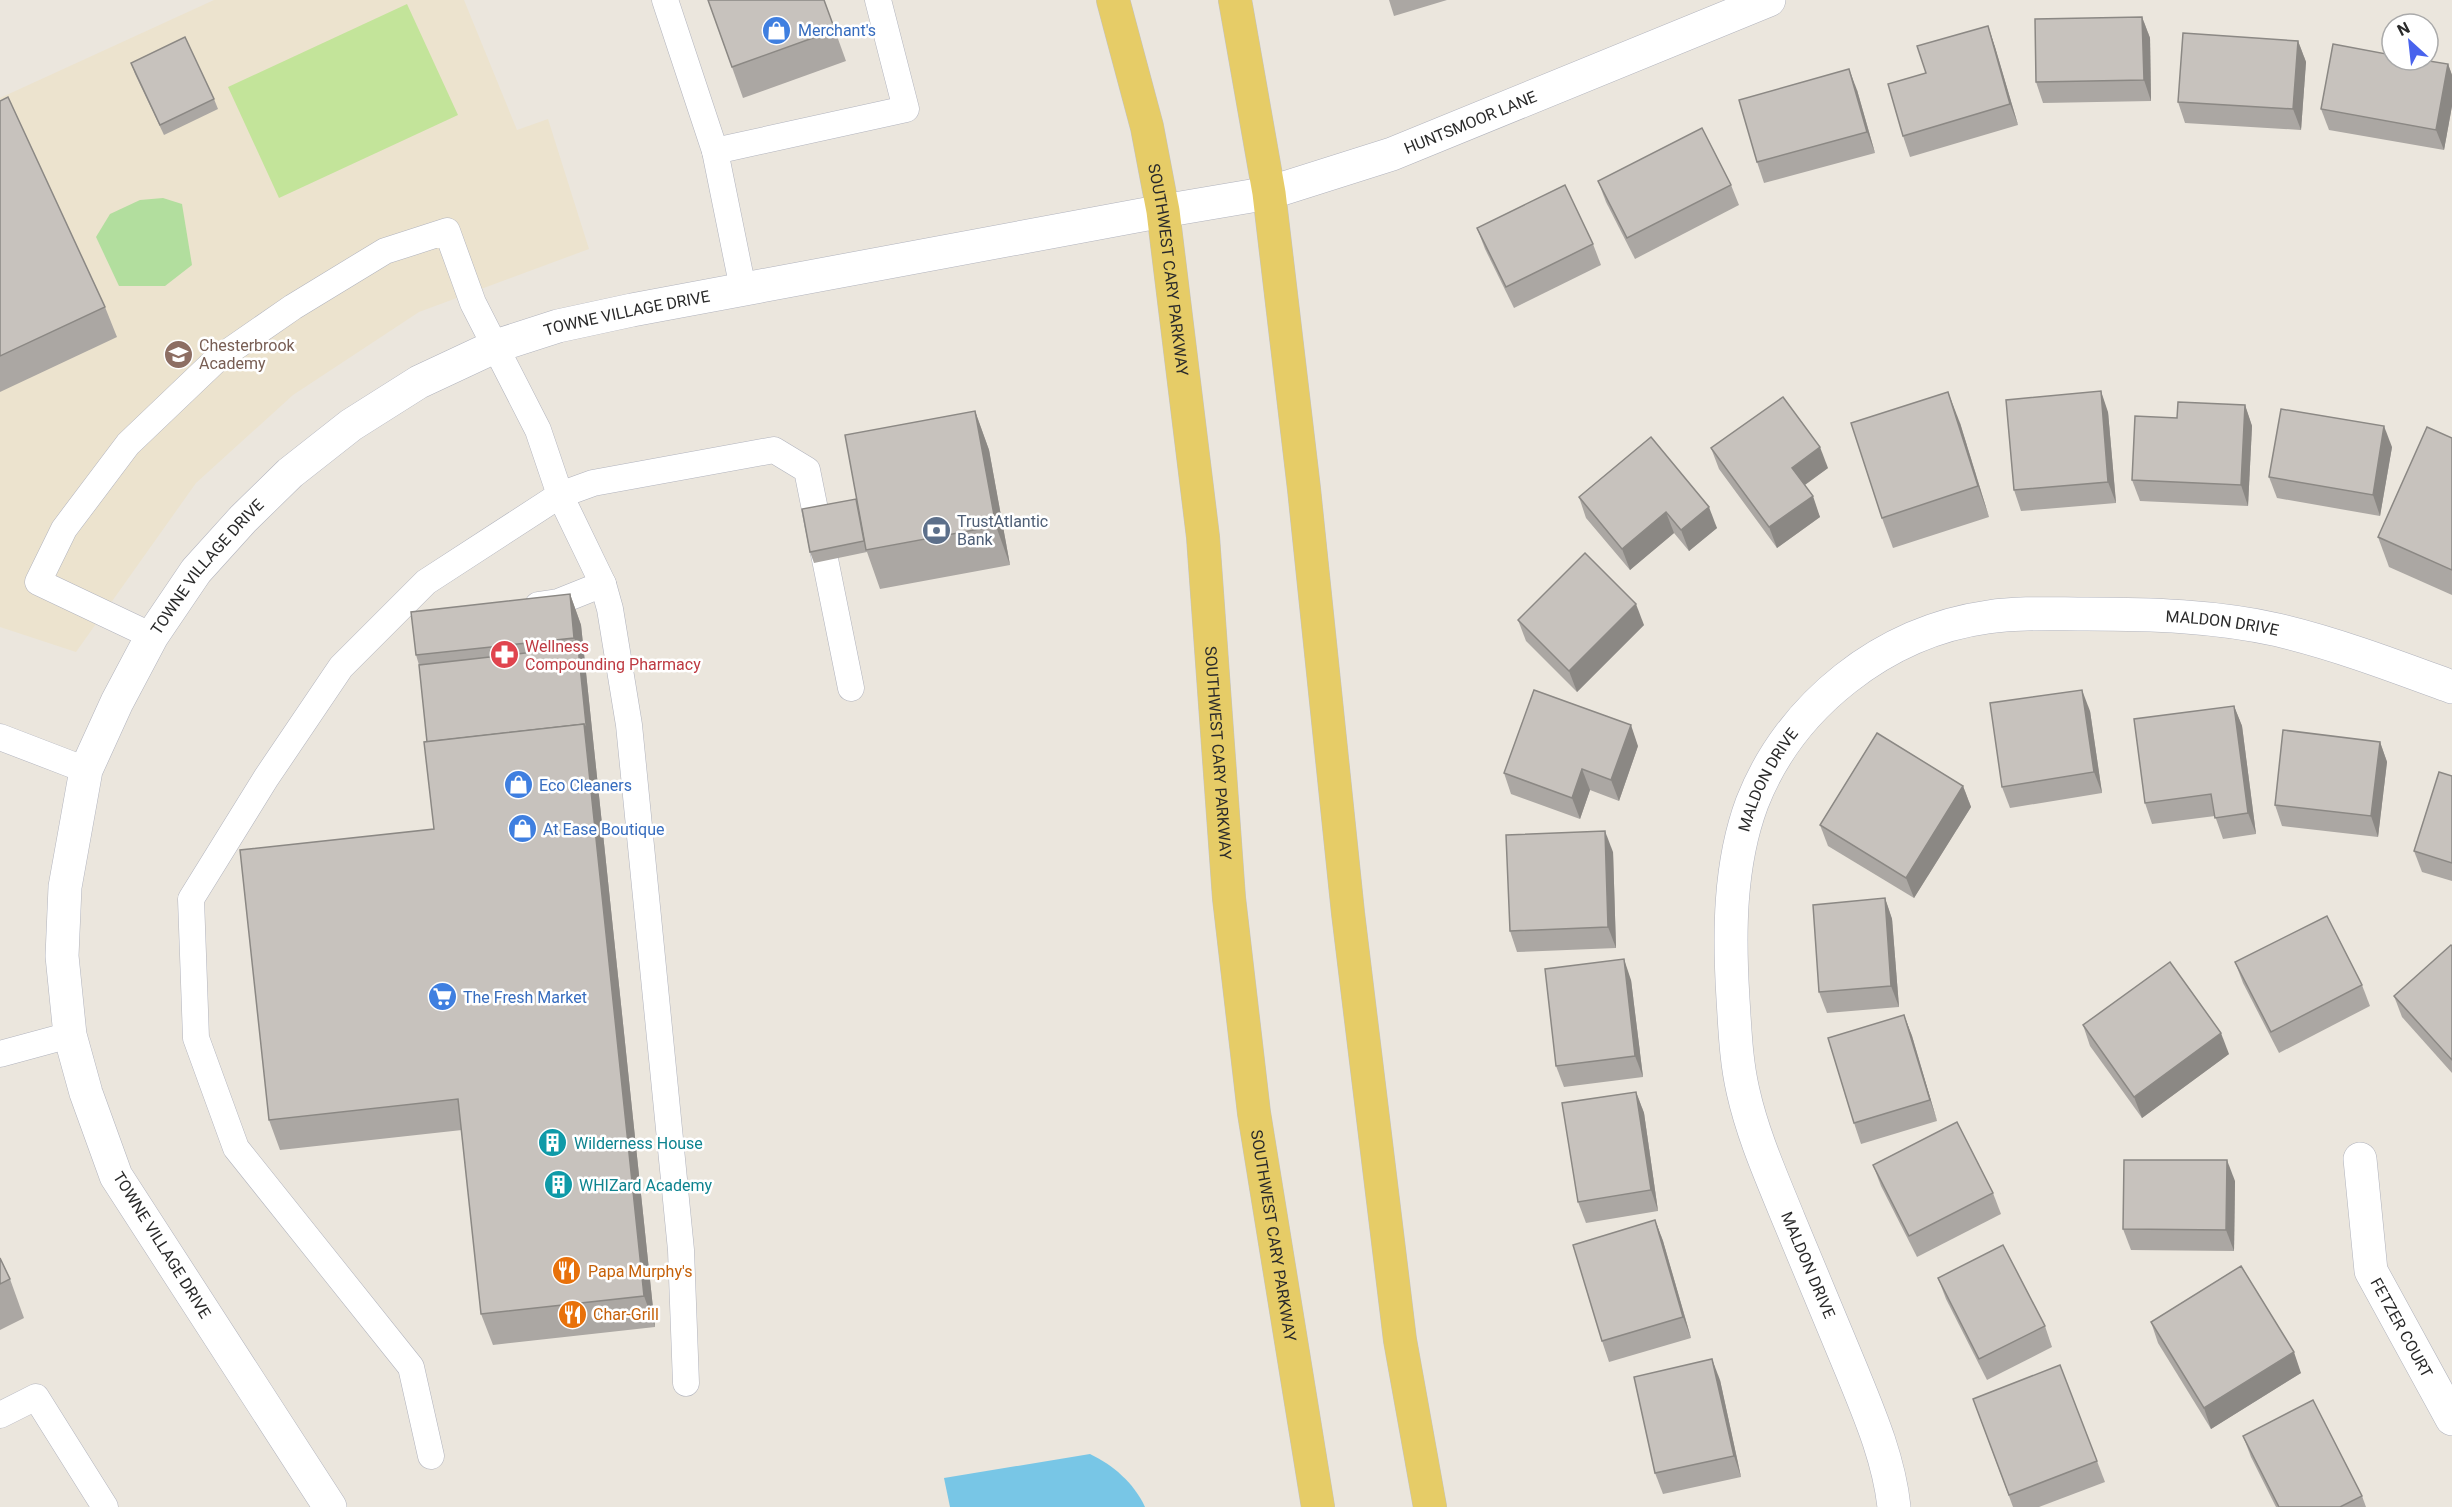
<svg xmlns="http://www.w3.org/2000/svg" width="2452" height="1507" viewBox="0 0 2452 1507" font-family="Roboto,sans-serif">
<rect width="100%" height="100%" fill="#ebe6dd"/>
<path fill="#ece3ce" d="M214,0h250l53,130 31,-11 41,130 -170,63 -126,83 -97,88 -120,169 -76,-25v-529z"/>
<path fill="#b2de9e" d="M163,198l19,6 10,61 -27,21h-46l-23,-49 14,-23 30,-14z"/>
<path fill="#c3e49a" d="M407,4l51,111 -179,83 -51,-111z"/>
<path fill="#78c6e6" d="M1090,1454c23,11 44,29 55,53h-195l-6,-29z"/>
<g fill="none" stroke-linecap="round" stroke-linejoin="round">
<defs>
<g id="service">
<path d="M665,0l50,151 28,138"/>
<path d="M715,151l191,-42 -28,-109"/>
<path d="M538,605l20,-3 45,-18"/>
<path d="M152,636l-114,-54 26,-53 64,-85 87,-83 78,-54 92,-56 62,-20 26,72 65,127 22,65 43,89 7,25 19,116 52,525 5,133"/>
<path d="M0,737l86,33"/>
<path d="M0,1054l70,-19"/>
<path d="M0,1415l36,-18 69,110"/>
<path d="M431,1456l-20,-89 -175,-219 -40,-110 -5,-139 75,-121 75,-111 85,-85 134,-87 33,-12 181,-33 33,20 44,218"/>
</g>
<g id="minor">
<path id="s1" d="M1163,211l106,-18 123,-39 377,-154"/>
<path id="s2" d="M2360,1159l11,112 81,148"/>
<path id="s3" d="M1894,1507c-5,-48 -25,-94 -43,-138 -21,-50 -41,-99 -62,-149 -17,-42 -36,-84 -46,-129 -7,-30 -8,-61 -10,-92 -4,-65 -4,-134 19,-196 38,-98 133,-172 236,-186 32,-5 66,-3 99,-3 63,0 129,2 191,16 59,14 117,36 174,57"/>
</g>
<g id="tertiary">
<path id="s4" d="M330,1507l-214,-331 -30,-83 -16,-58 -8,-79 3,-69 21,-117 31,-68 35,-66 44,-65 47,-52 47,-46 61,-48 68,-43 77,-36 62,-20 74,-16 531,-99"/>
</g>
<g id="primary">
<path id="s5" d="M1113,0l34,127 16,84 40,326 26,361 25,215 64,394"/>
<path d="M1235,0l34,193 35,296 44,424 52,427 30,167"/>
</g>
</defs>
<use href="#service" stroke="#b1b3bd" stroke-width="27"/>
<use href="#minor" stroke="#b1b3bd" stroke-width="34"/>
<use href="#tertiary" stroke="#b1b3bd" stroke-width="34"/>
<use href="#primary" stroke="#c3c3c3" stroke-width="34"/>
<use href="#service" stroke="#fff" stroke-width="26"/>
<use href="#minor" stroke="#fff" stroke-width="33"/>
<use href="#tertiary" stroke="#fff" stroke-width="33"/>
<use href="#primary" stroke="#e6cc67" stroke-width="33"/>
</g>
<g fill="#aba7a3">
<path d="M708,0h116l22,61 -103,37z"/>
<path d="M1389,0h58l-53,16z"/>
<path d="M2142,17l8,21 1,63 -108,2 -7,-21z"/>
<path d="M1988,26l7,21 23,78 -108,32 -7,-21 23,-63z"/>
<path d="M2298,41l8,21 -5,68 -116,-7 -7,-21z"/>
<path d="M131,63l83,36 4,10 -54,26 -29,-61z"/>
<path d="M2448,64l4,11v31l-8,44 -115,-20 -8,-21z"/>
<path d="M1857,90l18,63 -111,30 -7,-21z"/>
<path d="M0,101l105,206 12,30 -117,55z"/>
<path d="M1598,181l133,4 8,20 -104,54 -29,-57z"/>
<path d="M1477,228l116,16 8,21 -87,43 -29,-59z"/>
<path d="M2245,405l7,21 -4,80 -108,-5 -8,-21 45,-62z"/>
<path d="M975,411l14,39 21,115 -130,24 -13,-37 -53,11 -4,-11 46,-53z"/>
<path d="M2108,412l8,91 -95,8 -7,-21z"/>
<path d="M1960,423l29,94 -96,31 -11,-30z"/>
<path d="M1651,437l66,91 -28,23 -15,-18 -44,37 -44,-52 -7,-21z"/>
<path d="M2452,438v157l-63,-28 -11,-30z"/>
<path d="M2392,447l-12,69 -103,-18 -8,-21z"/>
<path d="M1711,448l117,20 -23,17 15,32 -43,31 -58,-79z"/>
<path d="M570,594l11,31 74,702 -162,18 -12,-31 -19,-184 -182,20 -11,-30 165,-291 -7,-87 -8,-77 -3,-10z"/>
<path d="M1518,620l126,5 -67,67 -51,-51z"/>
<path d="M2234,706l8,20 14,108 -33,5 -8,-23 -63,8 -7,-21z"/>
<path d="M2090,711l12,82 -92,15 -8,-21z"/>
<path d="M2380,742l7,20 -9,75 -96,-11 -7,-21z"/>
<path d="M1638,746l-19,55 -29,-11 -10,29 -69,-25 -7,-21z"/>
<path d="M2452,776v105l-30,-9 -8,-21z"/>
<path d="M1963,786l8,21 -57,91 -86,-52 -8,-21z"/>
<path d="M1613,852l3,96 -99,4 -7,-21z"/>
<path d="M1885,898l7,21 7,88 -72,6 -8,-21z"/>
<path d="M2452,946v127l-50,-56 -8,-21z"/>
<path d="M2235,962l127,23 8,21 -91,47 -36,-70z"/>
<path d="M1631,980l12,97 -79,10 -8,-21z"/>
<path d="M1904,1015l8,21 25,85 -76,23 -7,-21z"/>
<path d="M2083,1025l146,29 -87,64 -52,-72z"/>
<path d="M1636,1092l8,21 14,98 -72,12 -8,-21z"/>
<path d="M1873,1165l120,28 8,21 -84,43 -36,-71z"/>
<path d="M2235,1181l-1,70 -103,-1 -8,-21z"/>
<path d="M1655,1220l8,21 28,97 -82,24 -7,-21z"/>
<path d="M0,1258l10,21 14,39 -24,12z"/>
<path d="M1938,1278l107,48 7,21 -65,33 -41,-81z"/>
<path d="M2151,1322l150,51 -90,56 -53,-86z"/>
<path d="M1720,1380l21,97 -78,17 -8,-21z"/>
<path d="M1973,1399l124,62 8,21 -66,25h-26z"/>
<path d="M2243,1436l119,60 4,11h-90l-25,-50z"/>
</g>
<g fill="#8b8884">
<path d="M2142,17l8,21 1,63 -7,-21z"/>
<path d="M1988,26l7,21 23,78 -8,-21z"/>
<path d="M2298,41l8,21 -5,68 -8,-21z"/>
<path d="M2448,64l4,11v31l-8,44 -8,-20z"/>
<path d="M1849,69l8,21 18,63 -8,-21z"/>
<path d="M2101,391l7,21 8,91 -8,-21z"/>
<path d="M1948,392l12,31 29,94 -11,-31z"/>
<path d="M2245,405l7,21 -4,80 -7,-21z"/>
<path d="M975,411l14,39 21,115 -14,-39z"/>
<path d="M2384,426l8,21 -12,69 -7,-21z"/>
<path d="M1820,447l8,21 -29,21 -7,-21z"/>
<path d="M1813,496l7,21 -43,31 -8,-21z"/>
<path d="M1709,507l8,21 -28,23 -8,-21z"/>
<path d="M1666,512l8,21 -44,37 -8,-21z"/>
<path d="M570,594l11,31 74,702 -11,-31 -60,-572 -6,-77 -4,-9z"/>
<path d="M1636,604l8,21 -67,67 -8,-21z"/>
<path d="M2082,690l8,21 12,82 -8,-21z"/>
<path d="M2234,706l8,20 14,108 -8,-21z"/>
<path d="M1631,725l7,21 -19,55 -8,-21z"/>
<path d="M2380,742l7,20 -9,75 -7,-21z"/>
<path d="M1582,769l8,21 -10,29 -8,-21z"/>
<path d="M1963,786l8,21 -57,91 -8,-20z"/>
<path d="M1605,831l8,21 3,96 -8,-21z"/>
<path d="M1885,898l7,21 7,88 -8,-21z"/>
<path d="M1624,959l7,21 12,97 -8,-21z"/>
<path d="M1904,1015l8,21 25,85 -7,-21z"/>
<path d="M2221,1033l8,21 -87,64 -8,-21z"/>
<path d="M1636,1092l8,21 14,98 -7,-21z"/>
<path d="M2227,1160l8,21 -1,70 -8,-21z"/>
<path d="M1655,1220l8,21 28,97 -8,-21z"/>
<path d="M2294,1352l7,21 -90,56 -7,-21z"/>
<path d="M1712,1359l8,21 21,97 -7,-21z"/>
</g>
<g fill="#c7c2bd" stroke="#8b8884" stroke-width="1.5">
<path d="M708,0h116l11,30 -103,37z"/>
<path d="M2142,17l2,63 -108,2 -1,-63z"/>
<path d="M1988,26l22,78 -107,32 -15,-52 38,-11 -9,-27z"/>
<path d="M2183,33l115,8 -5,68 -115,-7z"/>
<path d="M185,37l29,62 -54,26 -29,-62z"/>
<path d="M2333,44l59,11v5h31l25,4 -12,66 -115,-21z"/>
<path d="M1849,69l18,63 -110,30 -18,-62z"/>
<path d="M8,97l97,210 -105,49v-255z"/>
<path d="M1702,128l29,57 -104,53 -29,-57z"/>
<path d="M1565,185l28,59 -87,43 -29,-59z"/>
<path d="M2101,391l7,91 -94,8 -8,-90z"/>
<path d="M1948,392l30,94 -96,32 -31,-95z"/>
<path d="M1783,397l37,50 -28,21 21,28 -44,31 -58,-79z"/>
<path d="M2178,402l67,3 -4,80 -109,-5 3,-64 42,2z"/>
<path d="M2281,409l103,17 -11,69 -104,-18z"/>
<path d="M975,411l21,115 -130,24 -21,-115z"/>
<path d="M2427,427l25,11v132l-74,-33z"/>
<path d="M1651,437l58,70 -28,23 -15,-18 -44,37 -43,-52z"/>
<path d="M856,499l8,42 -54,11 -8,-43z"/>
<path d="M1585,553l51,51 -67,67 -51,-51z"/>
<path d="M570,594l4,44 -158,17 -5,-43z"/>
<path d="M578,647l9,87 -3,-10 -157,18 -8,-77z"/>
<path d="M1534,690l97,35 -20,55 -29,-11 -10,29 -68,-25z"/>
<path d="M2082,690l12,82 -92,15 -12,-84z"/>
<path d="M2234,706l14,107 -33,5 -4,-24 -66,9 -11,-84z"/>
<path d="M584,724l60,572 -163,18 -23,-215 -189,21 -29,-270 194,-21 -10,-87z"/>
<path d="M2283,730l97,12 -9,74 -96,-11z"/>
<path d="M1877,733l86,53 -57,92 -86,-53z"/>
<path d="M2439,772l13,4v87l-38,-12z"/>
<path d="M1605,831l3,96 -98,4 -4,-96z"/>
<path d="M1885,898l6,88 -72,6 -6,-87z"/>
<path d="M2327,916l35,69 -91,47 -36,-70z"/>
<path d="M2451,945l1,1v114l-58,-64z"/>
<path d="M1624,959l11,97 -79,10 -11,-97z"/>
<path d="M2170,962l51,71 -87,64 -51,-72z"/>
<path d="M1904,1015l26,85 -76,23 -26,-85z"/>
<path d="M1636,1092l15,98 -73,12 -16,-99z"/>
<path d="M1957,1122l36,71 -84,43 -36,-71z"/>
<path d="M2124,1160h103l-1,70 -103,-1z"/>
<path d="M1655,1220l28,97 -81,24 -29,-96z"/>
<path d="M2003,1245l42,81 -66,33 -41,-81z"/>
<path d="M0,1258l10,21 -10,5z"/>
<path d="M2241,1266l53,86 -90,56 -53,-86z"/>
<path d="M1712,1359l22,97 -79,17 -21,-96z"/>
<path d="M2060,1365l37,96 -88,34 -36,-96z"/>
<path d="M2313,1400l49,96 -22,11h-61l-36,-71z"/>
</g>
<defs>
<symbol id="shop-disc" viewBox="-11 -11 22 22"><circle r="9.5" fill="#3f7fe0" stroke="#fff"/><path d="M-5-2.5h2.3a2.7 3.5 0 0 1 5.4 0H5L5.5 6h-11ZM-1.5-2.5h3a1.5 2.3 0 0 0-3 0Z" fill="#fff"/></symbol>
<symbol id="school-disc" viewBox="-11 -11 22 22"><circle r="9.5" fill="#8d6e63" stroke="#fff"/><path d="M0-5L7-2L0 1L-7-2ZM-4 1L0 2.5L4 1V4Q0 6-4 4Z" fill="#fff"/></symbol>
<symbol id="bank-disc" viewBox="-11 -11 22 22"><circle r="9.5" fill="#5c6f8a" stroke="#fff"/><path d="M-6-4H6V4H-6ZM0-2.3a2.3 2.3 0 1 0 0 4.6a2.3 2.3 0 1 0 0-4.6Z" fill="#fff"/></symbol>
<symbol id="pharmacy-disc" viewBox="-11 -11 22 22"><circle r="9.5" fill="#e0444e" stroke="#fff"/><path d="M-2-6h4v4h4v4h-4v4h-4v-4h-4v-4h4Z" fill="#fff"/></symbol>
<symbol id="supermarket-disc" viewBox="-11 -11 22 22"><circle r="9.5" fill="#3f7fe0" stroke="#fff"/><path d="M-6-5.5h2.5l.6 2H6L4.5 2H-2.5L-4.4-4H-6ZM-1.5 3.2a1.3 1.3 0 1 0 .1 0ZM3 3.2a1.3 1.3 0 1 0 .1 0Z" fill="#fff"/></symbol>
<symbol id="building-disc" viewBox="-11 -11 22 22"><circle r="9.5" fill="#0f9aa8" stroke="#fff"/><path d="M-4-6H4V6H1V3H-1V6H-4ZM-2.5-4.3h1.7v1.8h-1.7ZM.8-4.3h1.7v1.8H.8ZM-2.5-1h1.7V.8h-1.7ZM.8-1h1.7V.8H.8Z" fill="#fff"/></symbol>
<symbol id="restaurant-disc" viewBox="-11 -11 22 22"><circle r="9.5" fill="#e8710a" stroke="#fff"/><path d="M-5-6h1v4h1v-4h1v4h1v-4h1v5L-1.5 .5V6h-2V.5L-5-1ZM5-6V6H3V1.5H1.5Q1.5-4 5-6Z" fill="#fff"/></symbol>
</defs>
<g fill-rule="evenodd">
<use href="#shop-disc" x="760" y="14" width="33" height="33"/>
<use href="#school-disc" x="162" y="338" width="33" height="33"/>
<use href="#bank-disc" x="920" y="514" width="33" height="33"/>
<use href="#pharmacy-disc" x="488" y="638" width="33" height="33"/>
<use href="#shop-disc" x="502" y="768" width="33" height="33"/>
<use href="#shop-disc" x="506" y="812" width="33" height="33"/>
<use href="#supermarket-disc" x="426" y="980" width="33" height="33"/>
<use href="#building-disc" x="536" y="1126" width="33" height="33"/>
<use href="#building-disc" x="542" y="1168" width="33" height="33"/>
<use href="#restaurant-disc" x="550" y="1254" width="33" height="33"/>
<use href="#restaurant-disc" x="556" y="1298" width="33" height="33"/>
</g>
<g text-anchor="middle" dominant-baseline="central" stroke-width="5" stroke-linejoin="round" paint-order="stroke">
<g font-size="16" fill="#366cbe" stroke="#fff" text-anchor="start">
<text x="798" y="30">Merchant's</text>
<text x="539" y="785">Eco Cleaners</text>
<text x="543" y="829">At Ease Boutique</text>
<text x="463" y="997">The Fresh Market</text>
</g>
<g font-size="16" fill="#2a2a2a" stroke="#fff">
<text stroke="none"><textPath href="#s1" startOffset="321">HUNTSMOOR LANE</textPath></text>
<text stroke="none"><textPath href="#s5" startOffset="276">SOUTHWEST CARY PARKWAY</textPath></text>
<text stroke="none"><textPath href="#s4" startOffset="1552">TOWNE VILLAGE DRIVE</textPath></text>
<text stroke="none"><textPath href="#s4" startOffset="1048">TOWNE VILLAGE DRIVE</textPath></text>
<text stroke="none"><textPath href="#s3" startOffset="1284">MALDON DRIVE</textPath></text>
<text stroke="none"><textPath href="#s5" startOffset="762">SOUTHWEST CARY PARKWAY</textPath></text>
<text stroke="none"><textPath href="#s3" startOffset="762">MALDON DRIVE</textPath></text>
<text stroke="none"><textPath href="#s5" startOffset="1248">SOUTHWEST CARY PARKWAY</textPath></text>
<text transform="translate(162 1245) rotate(58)">TOWNE VILLAGE DRIVE</text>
<text transform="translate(1808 1265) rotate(67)">MALDON DRIVE</text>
<text stroke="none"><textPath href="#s2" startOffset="177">FETZER COURT</textPath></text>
</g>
<g font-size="16" fill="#785e54" stroke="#fff" text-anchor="start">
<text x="199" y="345">Chesterbrook<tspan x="199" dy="18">Academy</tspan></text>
</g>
<g font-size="16" fill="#4e5e75" stroke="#fff" text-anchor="start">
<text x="957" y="521">TrustAtlantic<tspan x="957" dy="18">Bank</tspan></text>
</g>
<g font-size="16" fill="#be3a42" stroke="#fff" text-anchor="start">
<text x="525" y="646">Wellness<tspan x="525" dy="18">Compounding Pharmacy</tspan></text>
</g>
<g font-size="16" fill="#0d838f" stroke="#fff" text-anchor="start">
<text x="574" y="1143">Wilderness House</text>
<text x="579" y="1185">WHIZard Academy</text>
</g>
<g font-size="16" fill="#c56008" stroke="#fff" text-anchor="start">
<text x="588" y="1271">Papa Murphy's</text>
<text x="593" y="1314">Char-Grill</text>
</g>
</g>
<g transform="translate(2410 42) rotate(333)"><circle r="28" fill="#ffffff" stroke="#aaaaaa" stroke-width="1.5"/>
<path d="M0-4.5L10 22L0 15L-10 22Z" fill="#4963ed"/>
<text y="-9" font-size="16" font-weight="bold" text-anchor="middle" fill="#2a2a2a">N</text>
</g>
</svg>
